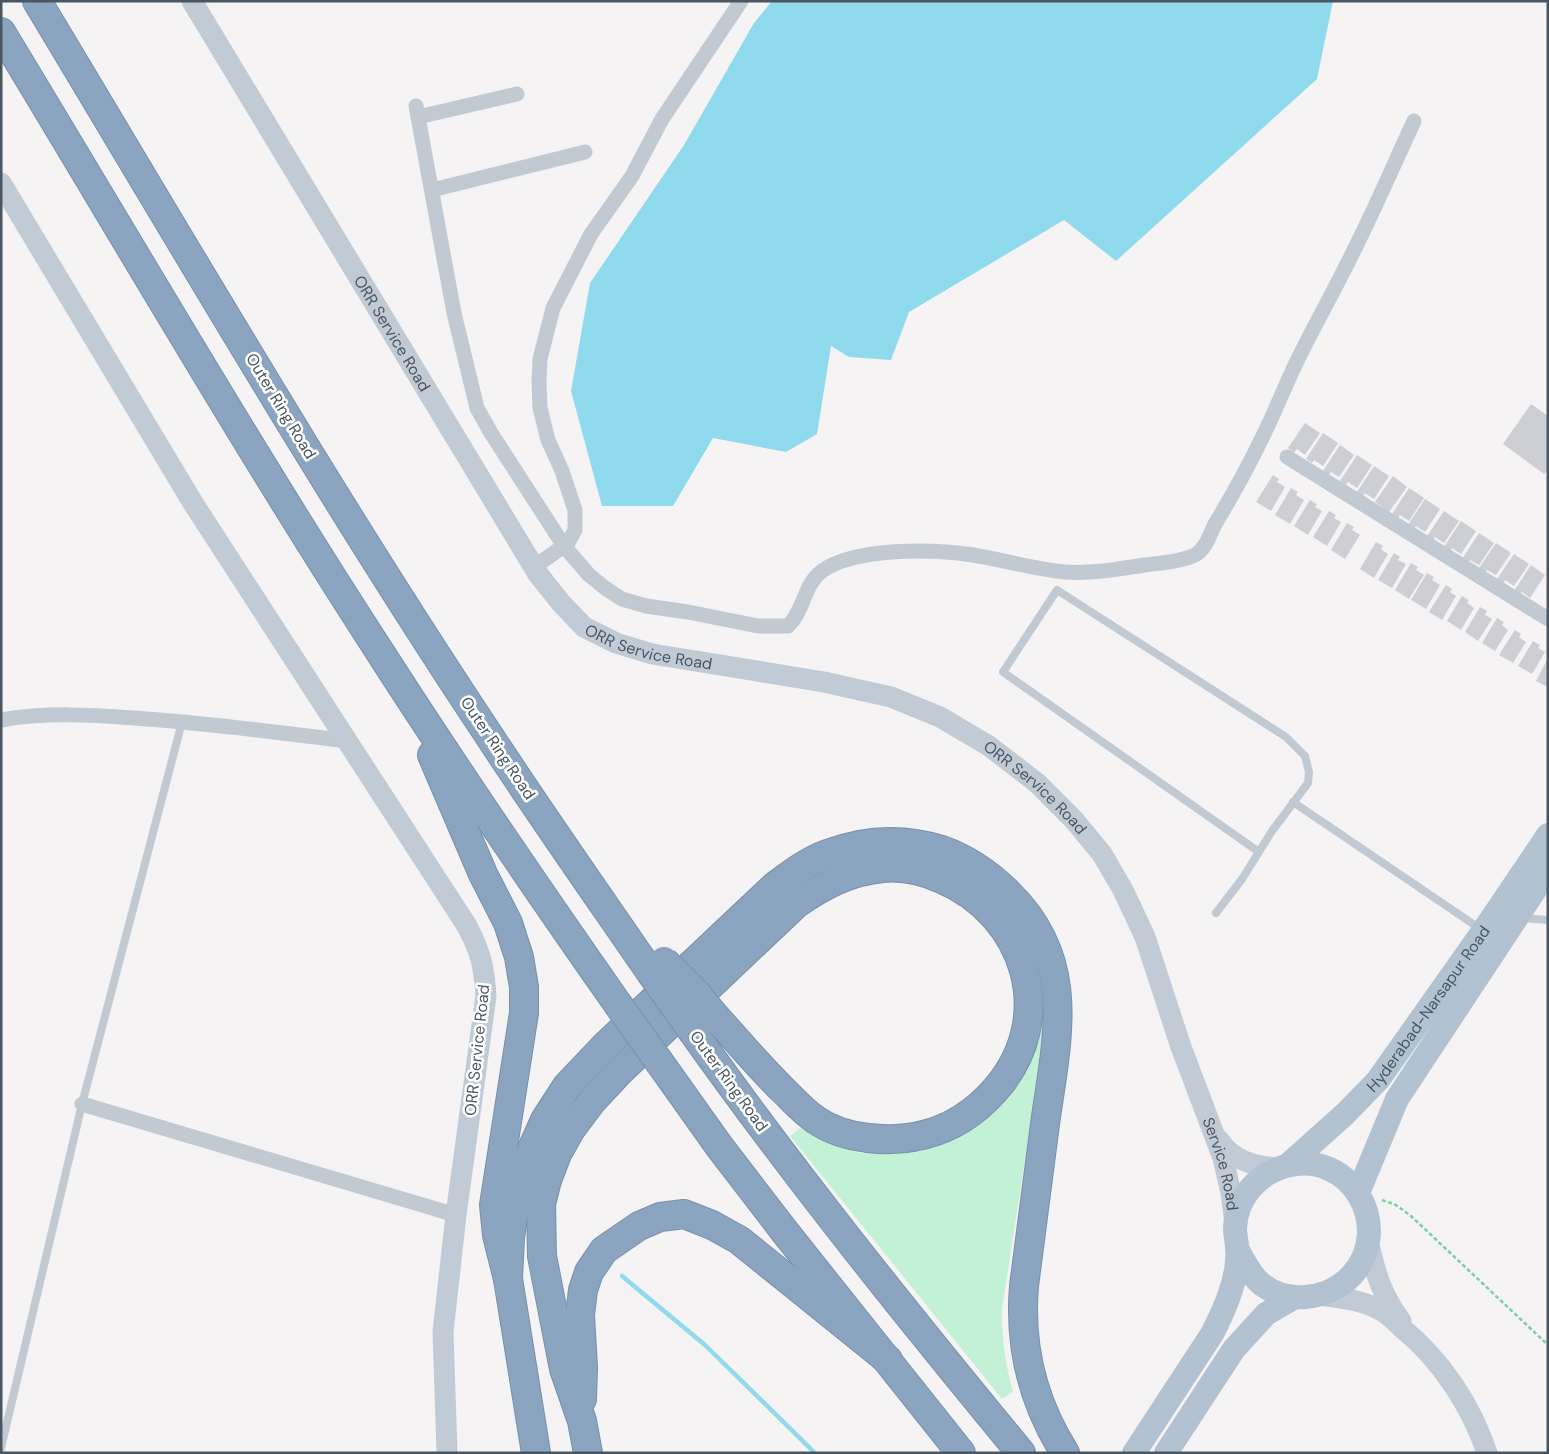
<svg xmlns="http://www.w3.org/2000/svg" width="1549" height="1454" viewBox="0 0 1549 1454" font-family="'DM Sans',sans-serif">
<rect width="100%" height="100%" fill="#f5f3f3"/>
<path fill="#c3f1d5" d="M1039,1027h6l-43,283c0,29 3,53 11,82l-11,7 -212,-263 10,-8 36,18 25,7 31,1 26,-2 25,-8 27,-15z"/>
<path fill="#90daee" d="M772,1h561l-16,78 -201,182 -52,-41 -155,92 -18,48 -42,-3 -18,-11 -14,88 -31,18 -73,-14 -40,68h-71l-31,-115 19,-108 94,-138 70,-122z"/>
<g fill="none" stroke-linecap="round" stroke-linejoin="round">
<path stroke="#90daee" stroke-width="4.5" d="M622,1276l83,69 110,108"/>
</g>
<g fill="#cdcfd5">
<path d="M1531,404l17,12v53l-4,5 -41,-30z"/>
<path d="M1305,423l15,10 -15,22 -8,-6 -3,4 -6,-5z"/>
<path d="M1323,433l15,10 -15,23 -9,-6 -2,3 -6,-4z"/>
<path d="M1340,445l14,10 -15,22 -8,-5 -2,3 -6,-4z"/>
<path d="M1357,455l15,10 -15,23 -9,-6 -2,3 -6,-4z"/>
<path d="M1374,466l15,10 -15,23 -9,-6 -2,3 -6,-4z"/>
<path d="M1273,475l6,4 -2,3 8,5 -14,24 -15,-9z"/>
<path d="M1393,476l14,11 -18,25 -14,-10z"/>
<path d="M1291,488l7,4 -2,3 8,5 -14,24 -15,-9z"/>
<path d="M1409,488l15,10 -15,23 -9,-6 -2,3 -6,-4z"/>
<path d="M1425,499l15,10 -15,23 -9,-6 -2,3 -6,-4z"/>
<path d="M1310,500l7,4 -2,3 7,4 -14,24 -14,-9z"/>
<path d="M1329,511l7,4 -2,3 7,4 -14,24 -14,-9z"/>
<path d="M1444,511l15,10 -15,22 -9,-6 -2,3 -6,-4z"/>
<path d="M1461,521l15,10 -15,23 -9,-6 -2,3 -6,-4z"/>
<path d="M1347,523l7,4 -2,3 8,5 -15,24 -14,-9z"/>
<path d="M1479,533l15,10 -15,22 -9,-5 -2,2 -6,-3z"/>
<path d="M1376,542l7,4 -2,3 7,5 -14,24 -14,-9z"/>
<path d="M1496,543l15,10 -15,22 -9,-5 -2,3 -6,-5z"/>
<path d="M1394,553l6,4 -2,3 8,4 -14,24 -14,-8z"/>
<path d="M1514,554l15,10 -15,22 -9,-6 -2,4 -6,-5z"/>
<path d="M1411,563l7,4 -2,3 8,5 -15,24 -14,-9z"/>
<path d="M1531,565l14,10 -15,23 -8,-6 -2,3 -6,-4z"/>
<path d="M1427,573l7,4 -2,3 8,5 -14,24 -15,-9z"/>
<path d="M1446,585l6,4 -2,3 6,4 -14,24 -13,-8z"/>
<path d="M1462,596l7,4 -2,3 7,5 -13,22 -14,-9z"/>
<path d="M1480,607l7,4 -2,4 7,4 -14,22 -13,-9z"/>
<path d="M1497,618l7,4 -2,3 6,5 -13,21 -13,-8z"/>
<path d="M1515,630l6,4 -2,3 7,5 -13,21 -14,-8z"/>
<path d="M1533,641l7,4 -2,3 7,4 -13,22 -14,-8z"/>
<path d="M1548,658v29l-12,-6z"/>
</g>
<g fill="none" stroke-linecap="round" stroke-linejoin="round">
<defs>
<g id="motorway">
<path d="M37,1c148,246 292,494 451,733 53,81 108,159 163,239"/>
<path d="M1,32c125,206 246,415 377,617 77,120 157,237 239,354"/>
<path d="M432,755l51,119 25,49 11,34 5,30v26l-30,192 3,30 11,44 28,174"/>
<path d="M693,1032c103,145 215,284 328,421"/>
<path d="M660,1063l59,83 66,86 176,221"/>
<path d="M508,1279l2,-41 6,-43 12,-37 17,-38 22,-34 37,-39 171,-161c16,-12 33,-25 52,-32 37,-14 77,-16 115,-4 25,9 47,24 66,43 70,68 49,145 37,231 -7,54 -14,108 -21,162 -5,60 8,115 41,167"/>
<path d="M582,1399l1,-32 -3,-52 3,-25 6,-18 15,-22 35,-24 21,-9 24,-3 28,11 27,15 149,120"/>
<path d="M588,1453l-6,-32 -18,-52 -22,-113 -1,-52 6,-24 10,-26 14,-25 21,-28 28,-30 176,-167c27,-19 54,-33 87,-36 20,-2 41,3 59,11 85,36 116,139 54,210 -20,23 -44,39 -73,46 -33,8 -78,5 -107,-15 -11,-7 -21,-18 -31,-28 -25,-24 -48,-52 -72,-78"/>
</g>
</defs>
<use href="#motorway" stroke="#7690ad" stroke-width="30"/>
<path stroke="#7ad0a6" stroke-width="2.5" stroke-dasharray="4 2.5" stroke-linecap="butt" d="M1382,1200l14,5 15,11 137,129"/>
<g stroke="#c1cad2" stroke-width="8">
<path d="M1293,802l189,128"/>
<path d="M1216,913l26,-34 30,-48 36,-48 1,-11 -4,-16 -19,-19 -229,-147 -54,82 256,180"/>
<path d="M1520,918l28,2"/>
<path d="M1,1448l81,-344 100,-382"/>
</g>
<g stroke="#c1cad2" stroke-width="15">
<path d="M416,106l38,207 23,95 14,25 73,113 25,29 16,13 17,11 24,7 42,6 70,14h30c16,-15 16,-42 34,-55 34,-24 111,-22 151,-16 31,5 61,14 92,17 27,2 53,-3 80,-7 15,-2 35,-3 50,-10 11,-6 15,-21 20,-31 17,-28 33,-57 47,-86 13,-26 23,-52 35,-77 19,-39 41,-77 60,-117 20,-40 38,-82 57,-123"/>
<path d="M418,117l99,-23"/>
<path d="M432,190l153,-38"/>
<path d="M1287,457l261,162"/>
<path d="M534,567l34,-24 7,-13v-20l-13,-39 -14,-31 -8,-32 -1,-26 1,-23 13,-51 38,-74 41,-58 30,-57 79,-118"/>
<path d="M1,720c44,-8 90,-5 134,-2 71,5 142,14 212,23"/>
<path d="M82,1104l374,111"/>
</g>
<g stroke="#c1cbd6" stroke-width="21">
<path id="s1" d="M192,1l346,573 23,29 23,24 32,16 36,11 172,28 67,15 49,20 49,29 48,37 37,37 28,34 21,36 22,47 36,110 42,111 8,35 4,31"/>
<path d="M1,183l192,320 274,423c14,27 17,40 19,70l-30,219 -13,117 4,121"/>
<path d="M1219,1140c13,21 36,26 59,28"/>
<path d="M1368,1240c7,32 13,54 33,81"/>
<path d="M1319,1295c23,3 46,5 66,18 6,4 12,10 17,15 39,32 69,77 85,125"/>
</g>
<g stroke="#b3c2d1" stroke-width="24">
<path id="s2" d="M1288,1165l57,-51 33,-34 106,-150 64,-95"/>
<path d="M1358,1193l39,-94 151,-229"/>
<path d="M1134,1453l78,-119c11,-21 20,-41 24,-64 1,-7 2,-15 1,-22 0,-7 -2,-13 -2,-19 1,-31 22,-55 51,-63 64,-17 109,60 66,109 -24,26 -69,31 -95,5 -9,-10 -14,-20 -20,-32"/>
<path d="M1166,1453l68,-104 32,-35 29,-17"/>
</g>
<use href="#motorway" stroke="#8ba5c1" stroke-width="28"/>
<defs>
<g id="motorway-bridge">
<path d="M664,961l32,32 17,21"/>
<path d="M651,973l42,59"/>
<path d="M617,1003l43,60"/>
</g>
</defs>
<use href="#motorway-bridge" stroke="#7690ad" stroke-width="30" stroke-linecap="butt"/>
<use href="#motorway-bridge" stroke="#8ba5c1" stroke-width="28"/>
</g>
<g text-anchor="middle" dominant-baseline="central" stroke-width="5" stroke-linejoin="round" paint-order="stroke">
<g font-size="16" fill="#4a5661" stroke="#fff">
<text stroke="none"><textPath href="#s1" startOffset="388">ORR Service Road</textPath></text>
<text transform="translate(281 406) rotate(59)">Outer Ring Road</text>
<text stroke="none"><textPath href="#s1" startOffset="808">ORR Service Road</textPath></text>
<text transform="translate(498 748) rotate(56)">Outer Ring Road</text>
<text stroke="none"><textPath href="#s1" startOffset="1228">ORR Service Road</textPath></text>
<text stroke="none"><textPath href="#s2" startOffset="211">Hyderabad-Narsapur Road</textPath></text>
<text transform="translate(477 1050) rotate(-84)">ORR Service Road</text>
<text transform="translate(729 1081) rotate(54)">Outer Ring Road</text>
<text stroke="none"><textPath href="#s1" startOffset="1656">Service Road</textPath></text>
</g>
</g>
<rect width="1549" height="1454" fill="none" stroke="#4a5661" stroke-width="5"/>
</svg>
